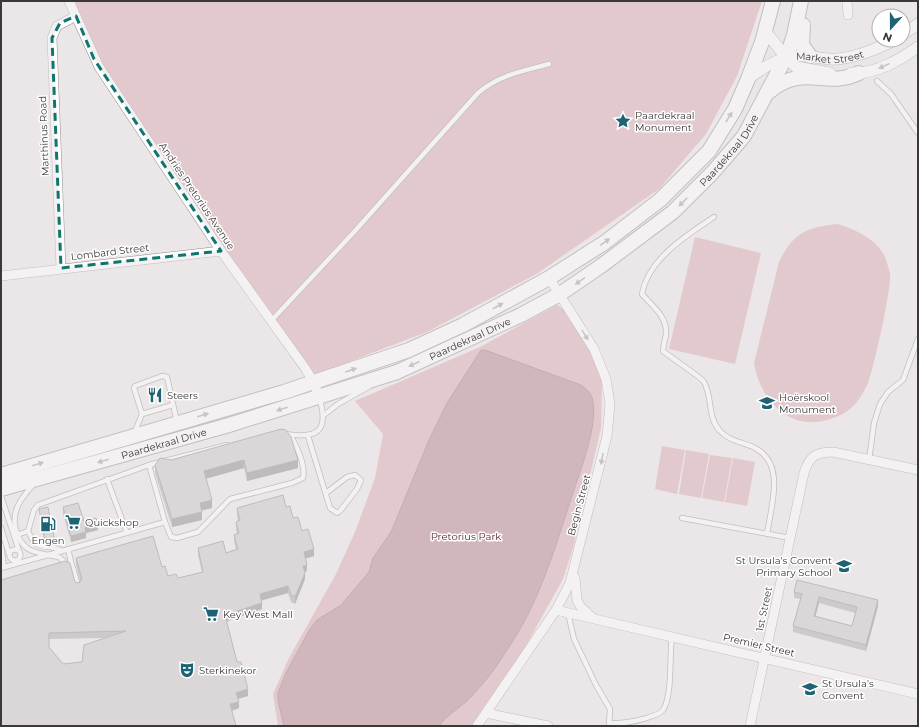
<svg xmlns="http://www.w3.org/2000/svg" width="919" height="727" viewBox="0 0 919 727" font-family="Montserrat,sans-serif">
<rect width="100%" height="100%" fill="#ebe6e7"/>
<g fill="#d8a7af">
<path d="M69,1h693l-25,75 -31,58 -47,55 -121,84 -111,59 -121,46 -209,-317z"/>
<path d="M838,224c17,6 35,13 45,29 3,5 5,14 7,20 2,14 -16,95 -22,110 -4,9 -9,18 -17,25 -5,5 -14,9 -21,11 -40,14 -70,-19 -76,-56l25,-101c14,-29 28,-35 59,-38z"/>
<path d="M695,237l66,16 -26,111 -66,-15z"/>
<path d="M557,305l6,4 25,38 9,17 5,15 -1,49 -28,120 -10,31 -39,70 -53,77h-193l-5,-32 16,-36 47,-84 19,-42 20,-54 8,-44 -28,-33 125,-54z"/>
<path d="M662,446l23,4 -8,44 -22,-5z"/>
<path d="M686,450l23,4 -8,44 -22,-4z"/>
<path d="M710,455l22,3 -8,44 -22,-4z"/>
<path d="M733,458l22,4 -8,44 -22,-4z"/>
</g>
<path fill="#b27f88" stroke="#8e6a70" d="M481,350h4l96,35c7,5 11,9 12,17 4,26 -11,63 -19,88 -17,51 -32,106 -62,152 -12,20 -27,41 -44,58 -10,9 -21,15 -29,26h-155l-6,-25v-8l8,-20 24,-44 7,-9 24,-15 28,-33 4,-14 18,-26 38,-92 18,-37z"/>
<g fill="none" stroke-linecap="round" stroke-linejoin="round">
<defs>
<g id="service">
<path d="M877,81l14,13 27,39"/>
<path d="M714,217c-27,18 -66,42 -72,77 10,12 25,22 24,39 0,6 -3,11 -3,18 7,6 39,27 41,31 9,16 3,35 16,49 9,10 23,11 35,17 31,16 16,58 12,86"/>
<path d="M271,321l83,-89 124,-139c21,-18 45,-22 71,-29"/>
<path d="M142,414l31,-9"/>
<path d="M324,415l14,-11 32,-18"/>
<path d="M134,434l8,-20 -8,-26 1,-2 27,-10 5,1 10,45"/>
<path d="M285,434c32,5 45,-2 34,-37"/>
<path d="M308,436l22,72 7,5 3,-2 17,-22 4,-9 -6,-5 -8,2 -21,16"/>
<path d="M227,445l-78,20 16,57 6,15 6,1 21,-6 32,-33 62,-16 11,-5c3,-14 -6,-31 -13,-43"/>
<path d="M869,460l5,-37 6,-19 8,-12 15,-12 15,-41"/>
<path d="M107,479l20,54"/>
<path d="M33,485c-14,15 -24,30 -15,51 6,14 15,16 30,19l117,-33"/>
<path d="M1,496l18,55"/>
<path d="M682,518l108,20"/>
<path d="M1,528l8,26"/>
<path d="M28,531c10,24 21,11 34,20"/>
<path d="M14,536l14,-5 6,-21 4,-5 111,-40"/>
<path d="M1,545l3,22"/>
<path d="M68,549l4,17"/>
<circle cx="15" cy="555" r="5.5"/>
<path d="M1,568l47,-13 11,2 9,8"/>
<path d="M73,568l5,18"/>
<path d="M568,613l6,26 22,46 14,24 -1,17"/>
<path d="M610,723c13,1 22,-1 33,-4 7,-2 16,-4 20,-9 10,-15 6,-55 9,-73"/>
</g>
<g id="minor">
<path d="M69,1l30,66 122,184 84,117 9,15 5,13"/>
<path d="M847,1l1,14"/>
<path d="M61,268l-9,-230 5,-12 19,-10"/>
<path d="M1,276l220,-25"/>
<path d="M575,578l2,22 3,6 13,12"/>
<path d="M556,610l362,84"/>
<path d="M486,713l62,13"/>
<path d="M477,726l79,-116 14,-27 37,-147 3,-32 -4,-25 -12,-30 -45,-71"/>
<path d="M750,726l54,-253c5,-16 11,-21 29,-21l85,18"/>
</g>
<g id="tertiary">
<path d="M765,31l21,26 10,10 34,6"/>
<path d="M903,34l15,-10"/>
<path d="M851,73c25,1 47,-12 67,-26"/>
<path id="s1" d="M748,79c17,-13 35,-25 58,-23 10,1 21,4 31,3 21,-2 39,-10 58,-19"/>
</g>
<g id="primary">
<path d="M803,25l-1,20 8,11"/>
<path d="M770,91c34,-28 56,-2 89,-18"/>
<path d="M1,475l283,-83 125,-42 54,-25 86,-47 55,-35 56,-43 49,-49 26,-42 13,-30 14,-37 11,-41"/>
<path id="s2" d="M1,489l228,-64 168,-53 124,-57 39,-21 41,-28 72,-54 40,-40 31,-36 44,-83 6,-18 7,-34"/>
</g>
</defs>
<use href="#service" stroke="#938f8f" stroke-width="6"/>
<use href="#minor" stroke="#938f8f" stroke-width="10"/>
<use href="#tertiary" stroke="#938f8f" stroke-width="12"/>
<use href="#primary" stroke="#938f8f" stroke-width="16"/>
<use href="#service" stroke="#fff" stroke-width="4.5"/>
<use href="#minor" stroke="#fff" stroke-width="9"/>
<use href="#tertiary" stroke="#fff" stroke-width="11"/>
<use href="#primary" stroke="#fff" stroke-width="14"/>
</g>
<g fill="#aba8a9" fill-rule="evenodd">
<path d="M281,429l17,39 -51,13 -3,-13 -38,11 6,29 -10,2v10l-30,7 -17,-54v-8z"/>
<path d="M63,507l21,14 14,9 -12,3v5l-15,4 -8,-28z"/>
<path d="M286,507l16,24 12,25 -8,2 1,13 -2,1v7l-10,25 -4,-2 -3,-9 -27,7 1,9 -36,12 11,41 11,34 -10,3 1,9 -7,3 -231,15 74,-144 4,1 1,-2 -4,-16v-7l86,9 6,9 10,2 24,-6 -4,-17v-7l28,5 10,-4 -2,-8v-6l3,-1 -1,-5v-7l2,-1 -1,-6v-7zM104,638l-22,24 -19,2 -14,-17v-8z"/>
<path d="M39,509l16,33v2l-10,-1z"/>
<path d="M794,592l84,14 -12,45 -73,-19v-6l8,-27 -7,-1zM819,603l36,10 -3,13 -37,-10z"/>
</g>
<g fill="#8b8889">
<path d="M244,460v8l-40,11v-8z"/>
<path d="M298,460v8l-51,13v-8z"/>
<path d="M212,500v8l-12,3v-8z"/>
<path d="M202,512v8l-30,7v-8z"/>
<path d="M98,524v6l-12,3v5l-15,4v-6l14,-8z"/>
<path d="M314,549v7l-10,3v-7z"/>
<path d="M307,565v6l-4,1v-6z"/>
<path d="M305,573v6l-10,25v-7z"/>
<path d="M288,586v7l-28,8v-7z"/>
<path d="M819,597v6l-5,19v-6z"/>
<path d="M878,600v6l-12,45v-6z"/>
<path d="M262,603v6l-37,13v-7z"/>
<path d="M248,689v7l-12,3v-6z"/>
<path d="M239,702v6l-9,3v-7z"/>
</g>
<g fill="#c7c3c4" stroke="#8b8889" fill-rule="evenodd">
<path d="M281,429l5,1 5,7 7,23 -51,13 -3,-13 -40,11 8,29 -12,3 2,9 -30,7 -17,-54 5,-7 11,2z"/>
<path d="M283,495l3,12 4,-1 3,12 5,-1 4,14 6,-2 6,20 -10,3 3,13 -4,1 2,7 -10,24 -4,-2 -3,-9 -28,8 2,9 -37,12 12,47h4l7,27 -12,4 3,9 -9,2 6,22h-235v-146l64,-19 5,2 5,19 4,1 3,-4 -6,-21 77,-22 9,31 3,-1 3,10 8,-2 2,4 25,-6 -5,-24 25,-7 3,12 12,-4 -4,-14 5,-2 -3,-11 4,-2 -3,-12zM126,631l-42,14 -2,17 -19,2 -14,-17v-14z"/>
<path d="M78,503l6,18 12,-3 2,6 -13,4 1,4 -15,4 -8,-29z"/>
<path d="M48,507l7,35 -10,-1 -6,-32z"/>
<path d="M797,580l81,20 -12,45 -73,-19 9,-32 -8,-2zM819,597l38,10 -5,19 -38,-10z"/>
</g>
<defs><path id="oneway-solid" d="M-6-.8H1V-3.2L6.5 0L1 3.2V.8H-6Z"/></defs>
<g fill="#9c9c9c">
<use href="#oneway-solid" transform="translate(884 66) rotate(156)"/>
<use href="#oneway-solid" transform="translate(729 117) rotate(-59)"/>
<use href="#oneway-solid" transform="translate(683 202) rotate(135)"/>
<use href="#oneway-solid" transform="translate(605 242) rotate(-35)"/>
<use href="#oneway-solid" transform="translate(580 281) rotate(146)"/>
<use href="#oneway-solid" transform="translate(498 306) rotate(-29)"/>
<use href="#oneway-solid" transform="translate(585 335) rotate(58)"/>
<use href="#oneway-solid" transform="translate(414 364) rotate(156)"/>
<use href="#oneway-solid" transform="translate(351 370) rotate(-19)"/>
<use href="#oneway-solid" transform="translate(282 409) rotate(163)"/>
<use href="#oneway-solid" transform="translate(203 415) rotate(-16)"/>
<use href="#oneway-solid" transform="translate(602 459) rotate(102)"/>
<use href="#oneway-solid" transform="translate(103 461) rotate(164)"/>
<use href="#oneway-solid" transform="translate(38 464) rotate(-17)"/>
</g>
<path d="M0 0H919V727H0ZM76,16l18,43 127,192 -160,17 -9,-230 8,-15z" fill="#ebe6e7" fill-opacity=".55" fill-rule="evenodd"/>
<path fill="none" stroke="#0f766e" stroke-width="3" stroke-dasharray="8 5" stroke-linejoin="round" d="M76,16l18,43 127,192 -160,17 -9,-230 8,-15z"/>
<defs>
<symbol id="sight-bare" viewBox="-9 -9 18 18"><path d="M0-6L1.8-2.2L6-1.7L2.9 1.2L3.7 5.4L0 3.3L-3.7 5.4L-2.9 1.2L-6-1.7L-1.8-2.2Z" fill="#1d6374" stroke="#fff" stroke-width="2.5" paint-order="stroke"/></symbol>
<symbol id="restaurant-bare" viewBox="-9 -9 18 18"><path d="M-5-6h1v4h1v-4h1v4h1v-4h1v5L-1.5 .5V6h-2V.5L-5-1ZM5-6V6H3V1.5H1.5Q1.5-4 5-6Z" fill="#1d6374" stroke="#fff" stroke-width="2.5" paint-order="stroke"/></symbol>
<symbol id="school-bare" viewBox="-9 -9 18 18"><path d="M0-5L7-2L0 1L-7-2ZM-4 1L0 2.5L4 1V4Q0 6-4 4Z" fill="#1d6374" stroke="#fff" stroke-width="2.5" paint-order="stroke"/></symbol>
<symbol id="supermarket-bare" viewBox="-9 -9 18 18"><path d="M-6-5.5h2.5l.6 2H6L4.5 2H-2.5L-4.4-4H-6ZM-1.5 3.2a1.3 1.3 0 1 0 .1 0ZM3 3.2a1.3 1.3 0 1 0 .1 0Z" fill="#1d6374" stroke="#fff" stroke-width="2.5" paint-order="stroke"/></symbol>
<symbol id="fuel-bare" viewBox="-9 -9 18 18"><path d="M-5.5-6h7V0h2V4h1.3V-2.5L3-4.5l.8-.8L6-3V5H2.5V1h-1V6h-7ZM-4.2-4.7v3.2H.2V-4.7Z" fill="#1d6374" stroke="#fff" stroke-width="2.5" paint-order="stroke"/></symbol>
<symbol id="theatre-bare" viewBox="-9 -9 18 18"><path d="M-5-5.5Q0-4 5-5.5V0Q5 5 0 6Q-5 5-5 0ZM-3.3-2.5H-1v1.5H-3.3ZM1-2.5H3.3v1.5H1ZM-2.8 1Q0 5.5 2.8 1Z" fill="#1d6374" stroke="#fff" stroke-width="2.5" paint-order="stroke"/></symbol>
</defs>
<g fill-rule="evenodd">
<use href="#sight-bare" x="612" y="110" width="22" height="22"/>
<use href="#restaurant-bare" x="144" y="384" width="22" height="22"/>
<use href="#school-bare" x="756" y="392" width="22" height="22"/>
<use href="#supermarket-bare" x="62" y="511" width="22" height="22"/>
<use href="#fuel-bare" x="37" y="513" width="22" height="22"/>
<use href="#school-bare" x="833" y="555" width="22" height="22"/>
<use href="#supermarket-bare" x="200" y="603" width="22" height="22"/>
<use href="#theatre-bare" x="176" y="659" width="22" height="22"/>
<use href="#school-bare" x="799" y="678" width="22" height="22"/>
</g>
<g text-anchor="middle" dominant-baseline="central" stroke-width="3" stroke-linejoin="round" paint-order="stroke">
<g font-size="10" fill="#3a3939" stroke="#fff">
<text stroke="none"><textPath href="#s1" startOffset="88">Market Street</textPath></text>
<text transform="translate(44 136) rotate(-92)">Marthinus Road</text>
<text stroke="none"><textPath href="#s2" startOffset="817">Paardekraal Drive</textPath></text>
<text transform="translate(197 196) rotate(56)">Andries Pretorius Avenue</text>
<text transform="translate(110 252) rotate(-7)">Lombard Street</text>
<text stroke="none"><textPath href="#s2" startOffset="493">Paardekraal Drive</textPath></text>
<text stroke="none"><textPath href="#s2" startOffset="169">Paardekraal Drive</textPath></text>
<text transform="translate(579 505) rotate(-75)">Begin Street</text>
<text transform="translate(764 609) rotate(-78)">1st Street</text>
<text transform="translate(759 645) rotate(13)">Premier Street</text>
</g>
<g font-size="10" fill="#3a3939" stroke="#fff" text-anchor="start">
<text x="635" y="115">Paardekraal<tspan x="635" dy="12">Monument</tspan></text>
<text x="167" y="395">Steers</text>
<text x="779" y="397">Hoërskool<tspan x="779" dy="12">Monument</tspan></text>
<text x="85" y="522">Quickshop</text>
<text x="48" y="540" text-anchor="middle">Engen</text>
<text x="832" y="560" text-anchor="end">St Ursula's Convent<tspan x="832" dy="12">Primary School</tspan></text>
<text x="223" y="614">Key West Mall</text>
<text x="199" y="670">Sterkinekor</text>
<text x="822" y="683">St Ursula's<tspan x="822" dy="12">Convent</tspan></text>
</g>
<g font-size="10" fill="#5c1b2d" stroke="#fff">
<text x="466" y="536">Pretorius Park</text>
</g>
</g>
<rect width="919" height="727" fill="none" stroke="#3a3939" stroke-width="4"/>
<g transform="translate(891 28) rotate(201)"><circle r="19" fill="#ffffff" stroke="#b0b0b0"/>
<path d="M0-3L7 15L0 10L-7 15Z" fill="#1d6374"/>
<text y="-6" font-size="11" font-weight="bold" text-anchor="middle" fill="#3a3939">N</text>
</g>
</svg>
